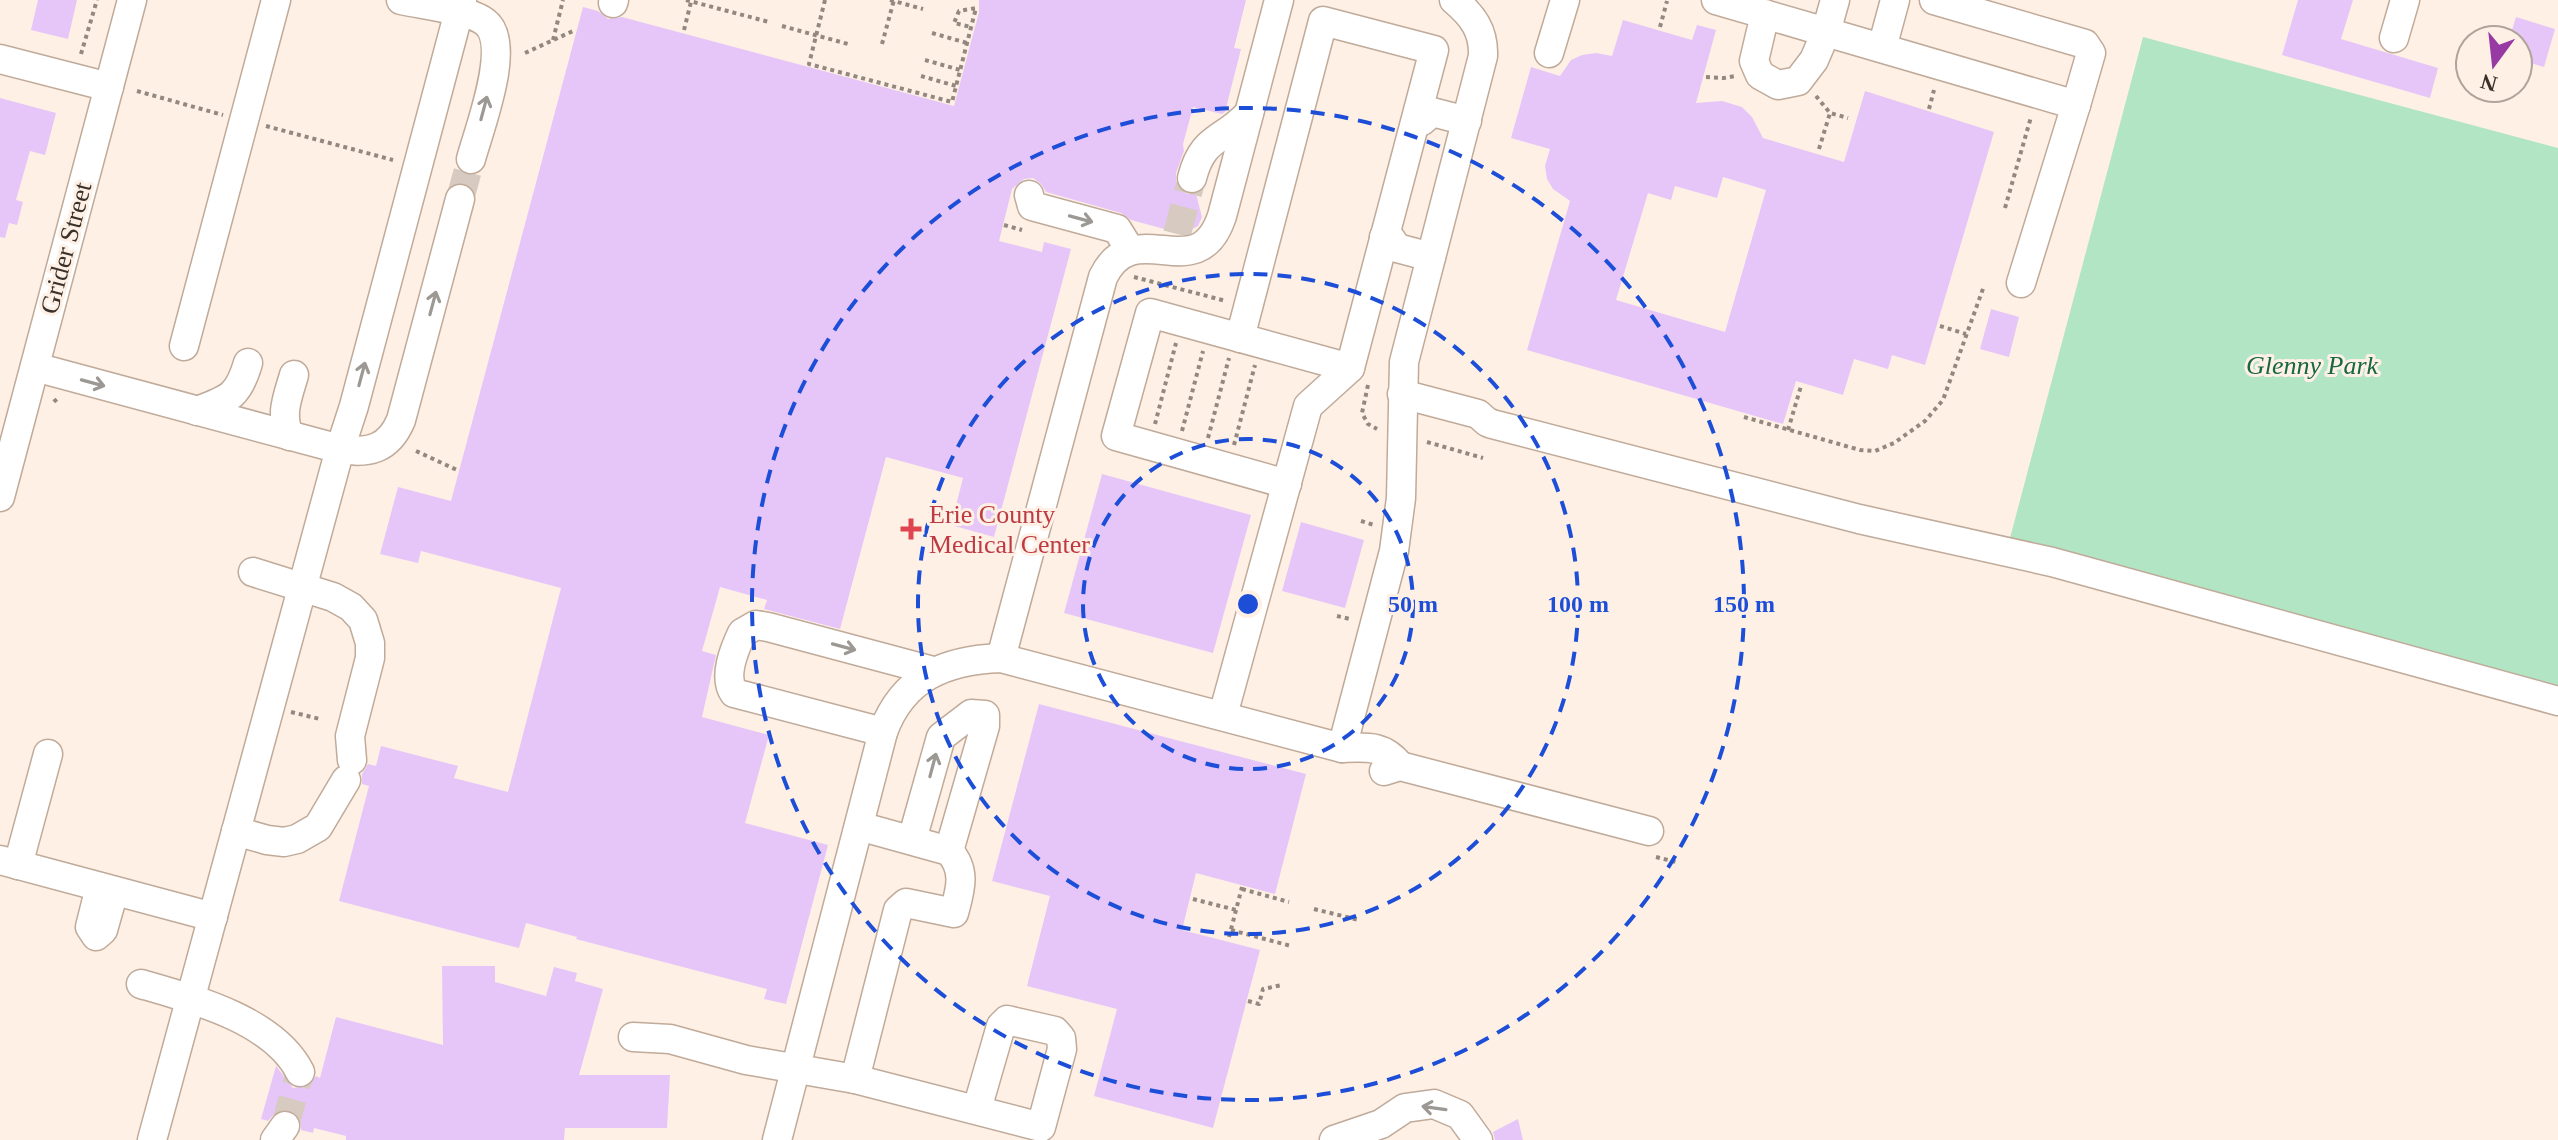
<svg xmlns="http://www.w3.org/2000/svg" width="2558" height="1140" viewBox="0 0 2558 1140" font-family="Georgia,serif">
<rect width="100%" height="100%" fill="#fef0e5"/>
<path fill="#b1e5c4" d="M2143,37l415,111v540l-548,-150z"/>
<g fill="#e6c6f8" fill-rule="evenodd">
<path d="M38,0h39l-9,39 -37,-9z"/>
<path d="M979,0h267l-12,48 7,1 -16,63 -3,2 -29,-7 -10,37 1,7 -8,22v9l4,8 8,4h8l6,23 -4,9 -15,8 -52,-14 -10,-7 -75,-21 -5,-8 -8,-6 -9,1 -12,10 -13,52 43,11 2,-10 27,7 -77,288 -43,-12 12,-47 -77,-21 -46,172 -76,-20 3,-9 -47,-13 -18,64 14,4 -14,62 67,18 -24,88 83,22 -42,159 -22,-5 3,-10 -191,-50 1,-2 -51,-14 -7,25 -180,-47 30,-115 -7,-2v-10l6,-10 8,2 5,-20 77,20 -4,12 54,14 53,-204 -140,-37 -3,12 -38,-9 18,-67 53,14 132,-494 15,4 10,8 14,-2 332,89 25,-94z"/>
<path d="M2298,0h55l-12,39 97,29 -8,30 -148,-43z"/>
<path d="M2516,17l39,12 -11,38 -26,-8v-19h-9z"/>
<path d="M1623,20l69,20 5,-15 19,5 -20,73 26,-2 20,6 10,10 11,21 81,24 21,-71 129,41 -69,233 -33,-10 -4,14 -34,-10 -11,36 -47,-14 -13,43 -256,-74 43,-149 -17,-12 -6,-10 -2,-13 5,-17 -39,-11 20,-71 29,9 11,-16 11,-5 14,-2 16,3zM1723,177l43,13 -41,142 -109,-32 32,-107 23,7 4,-14 42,12z"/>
<path d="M0,98l56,15 -11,42 -15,-4 -14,49 7,2 -6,23 -8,-2 -4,15 -5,-1z"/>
<path d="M1991,309l28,8 -10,40 -29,-8z"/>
<path d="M1102,474l149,41 -38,138 -149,-40z"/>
<path d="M1301,522l63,18 -19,68 -63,-17z"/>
<path d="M1039,704l267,70 -31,120 -79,-21 -14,57 78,20 -47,178 -119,-32 23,-87 -90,-23 23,-90 -58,-15z"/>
<path d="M442,966h53v16l51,14 8,-29 23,6 -2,8 28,8 -24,86h91l-3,53h-102l-1,12h-218v-4l-32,-8 -1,5 -12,-3 -1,-12 -13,-9 -10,2 -9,10 -7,-2 15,-53 17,22 16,-2 7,-10 4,2 16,-61 107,28z"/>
<path d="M1518,1119l5,21h-28l-2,-8z"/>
</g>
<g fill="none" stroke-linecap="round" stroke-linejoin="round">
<g stroke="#d7cac0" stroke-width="28" stroke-dasharray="28 14" stroke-linecap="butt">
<path d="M460,199l11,-40"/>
<path d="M1177,234l15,-56"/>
<path d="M285,1126l15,-54"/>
</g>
<defs>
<g id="minor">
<path d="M401,0c22,5 67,9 84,22 28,21 -6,107 -14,137"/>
<path d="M1716,0l110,32 -12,28 -16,21 -20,4 -18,-10 -6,-14 11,-47"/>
<path d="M1835,0l-9,32 250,73 -55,178"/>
<path d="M1934,0l151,44 6,9 -15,52"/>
<path d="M613,3l1,-3"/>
<path d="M2394,38l11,-38"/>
<path d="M1882,48l13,-48"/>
<path d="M1549,53l16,-53"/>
<path d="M0,59l109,28"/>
<path d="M1422,121l10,-9 35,9"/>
<path d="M1192,178c11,-43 31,-36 57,-65"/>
<path d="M1029,195l3,11 85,23 13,21"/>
<path d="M1384,237l7,2 6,9 34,9"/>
<path d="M184,346l92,-346"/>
<path d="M35,367l305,82c29,5 49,0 61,-29l59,-221"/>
<path d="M1402,394l76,20 9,8 5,2 367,95 193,43 506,139"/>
<path d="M197,411c32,-12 41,-14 51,-48"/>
<path d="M290,436c-11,-20 -2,-40 4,-61"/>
<path d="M1287,484l-171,-48 34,-123 200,55"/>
<path d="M0,497l132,-497"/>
<path d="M253,572l80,25 18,10 12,13 7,23v15l-20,78 2,24"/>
<path d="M1001,658l102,-381c32,-65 94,14 119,-61l57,-216"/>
<path d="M1223,715l85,-309 42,-38 84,-318 -111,-29 -83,317"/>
<path d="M883,732l-149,-39c-11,-16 0,-43 8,-60l14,-8 12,2 165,44"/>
<path d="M1342,748l52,-197 7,-53 3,-136 79,-306c1,-25 -10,-40 -29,-56"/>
<path d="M1384,771l16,-5 249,65"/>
<path d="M859,826l90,25c18,20 11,39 5,62l-48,-10 -8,7 -43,169 186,48 21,-78 -1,-11 -6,-7 -48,-11 -6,6 -24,83"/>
<path d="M236,831l31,9 17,2 13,-3 21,-12 28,-47"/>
<path d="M912,840l29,-103 30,-23 14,1v11l-36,125"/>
<path d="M0,860l213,57"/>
<path d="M18,865l30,-111"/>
<path d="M100,887l-10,40 6,9 7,-6 11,-39"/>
<path d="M141,984c52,15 133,36 159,88"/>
<path d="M633,1037l37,2 76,21 109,19"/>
<path d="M152,1140l188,-691 14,-43 108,-406"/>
<path d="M275,1140l10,-14"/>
<path d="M777,1140l106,-408c20,-55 63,-72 118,-74l341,90c25,-1 42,-3 58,18"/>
<path d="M1334,1140l47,-16 24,-16 29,-4 26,11 18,25"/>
</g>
</defs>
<use href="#minor" stroke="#c0aa99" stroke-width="31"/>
<g stroke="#93887f" stroke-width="4" stroke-dasharray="4 4" stroke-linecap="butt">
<path d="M686,0l83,22"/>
<path d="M825,0l-16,64 143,38 24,-94 -17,3 -5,12 17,4"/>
<path d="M890,0l33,9"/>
<path d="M782,26l66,18"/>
<path d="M1660,27l7,-26"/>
<path d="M684,30l7,-28"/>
<path d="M932,33l35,10"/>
<path d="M553,40l10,-40"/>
<path d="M882,44l12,-44"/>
<path d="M525,53l48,-22"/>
<path d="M81,54l16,-54"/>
<path d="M925,60l35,10"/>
<path d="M921,76l35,10"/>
<path d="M1706,77l18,1 11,-2"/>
<path d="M137,91l86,24"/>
<path d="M1816,96l14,17 18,5"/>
<path d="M1929,109l5,-19"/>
<path d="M266,126l127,34"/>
<path d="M1819,149l11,-36"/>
<path d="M2005,208l26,-91"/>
<path d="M1004,225l18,5"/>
<path d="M1134,277l92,24"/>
<path d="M1940,326l26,8"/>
<path d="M1368,385l-6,28 6,11 9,5"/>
<path d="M54,399l5,6"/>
<path d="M1744,417l116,33 15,1 19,-8 31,-22 18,-21 41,-114"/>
<path d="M1155,424l21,-81"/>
<path d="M1788,430l13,-44"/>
<path d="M1182,431l21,-80"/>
<path d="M1208,438l21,-80"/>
<path d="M1427,442l56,16"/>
<path d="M1234,445l21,-80"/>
<path d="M416,451l41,19"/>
<path d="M1361,521l13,4"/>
<path d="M1337,616l13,3"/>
<path d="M291,712l29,7"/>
<path d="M1656,857l20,5"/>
<path d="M1242,889l47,13"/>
<path d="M1193,899l43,11"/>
<path d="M1314,909l45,11"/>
<path d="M1231,930l60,16"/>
<path d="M1229,937l13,-50"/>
<path d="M1248,1001l11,3 4,-15 19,-4"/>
</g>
<use href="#minor" stroke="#fff" stroke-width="28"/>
</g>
<defs><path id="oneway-shaft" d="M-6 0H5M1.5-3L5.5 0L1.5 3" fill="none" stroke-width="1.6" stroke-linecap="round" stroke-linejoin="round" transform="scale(2)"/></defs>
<g stroke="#9c9894">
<use href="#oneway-shaft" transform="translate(484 108) rotate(-75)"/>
<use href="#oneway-shaft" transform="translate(1081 219) rotate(15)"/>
<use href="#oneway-shaft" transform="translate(433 303) rotate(-75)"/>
<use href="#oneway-shaft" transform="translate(362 374) rotate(-75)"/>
<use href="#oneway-shaft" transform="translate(93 383) rotate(15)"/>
<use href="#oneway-shaft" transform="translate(844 647) rotate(15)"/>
<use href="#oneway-shaft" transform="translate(933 765) rotate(-75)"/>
<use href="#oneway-shaft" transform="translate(1434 1108) rotate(-172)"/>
</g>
<g fill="none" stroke="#1d4ed8" stroke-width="4" stroke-dasharray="14 10">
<circle cx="1248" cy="604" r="165"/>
<circle cx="1248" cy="604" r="330"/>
<circle cx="1248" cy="604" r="496"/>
</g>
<path fill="#e0444e" stroke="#fef0e5" stroke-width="3" d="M907 517h8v8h8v8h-8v8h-8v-8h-8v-8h8z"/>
<g text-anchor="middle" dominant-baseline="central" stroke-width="6" stroke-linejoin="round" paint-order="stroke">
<g font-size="26" fill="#3a312a" stroke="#fef0e5">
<text transform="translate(66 248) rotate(-75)">Grider Street</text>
</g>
<g font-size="26" font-style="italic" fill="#156840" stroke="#fef0e5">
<text x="2312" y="365">Glenny Park</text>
</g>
<g font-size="26" fill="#be3a42" stroke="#fef0e5" text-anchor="start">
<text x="929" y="514">Erie County<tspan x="929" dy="30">Medical Center</tspan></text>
</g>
</g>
<circle cx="1248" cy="604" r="12" fill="#1d4ed8" stroke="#fef0e5" stroke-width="4"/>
<g font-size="24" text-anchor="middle" font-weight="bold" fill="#1d4ed8" stroke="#fef0e5" stroke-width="6" stroke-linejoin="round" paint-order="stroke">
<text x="1413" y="612">50 m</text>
<text x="1578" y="612">100 m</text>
<text x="1744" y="612">150 m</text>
</g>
<g transform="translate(2494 64) rotate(195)"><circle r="38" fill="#fef0e5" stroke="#b0a49a" stroke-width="2"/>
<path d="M0-6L14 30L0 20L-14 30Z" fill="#973aa4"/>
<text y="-12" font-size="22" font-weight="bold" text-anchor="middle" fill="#3a312a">N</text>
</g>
</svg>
